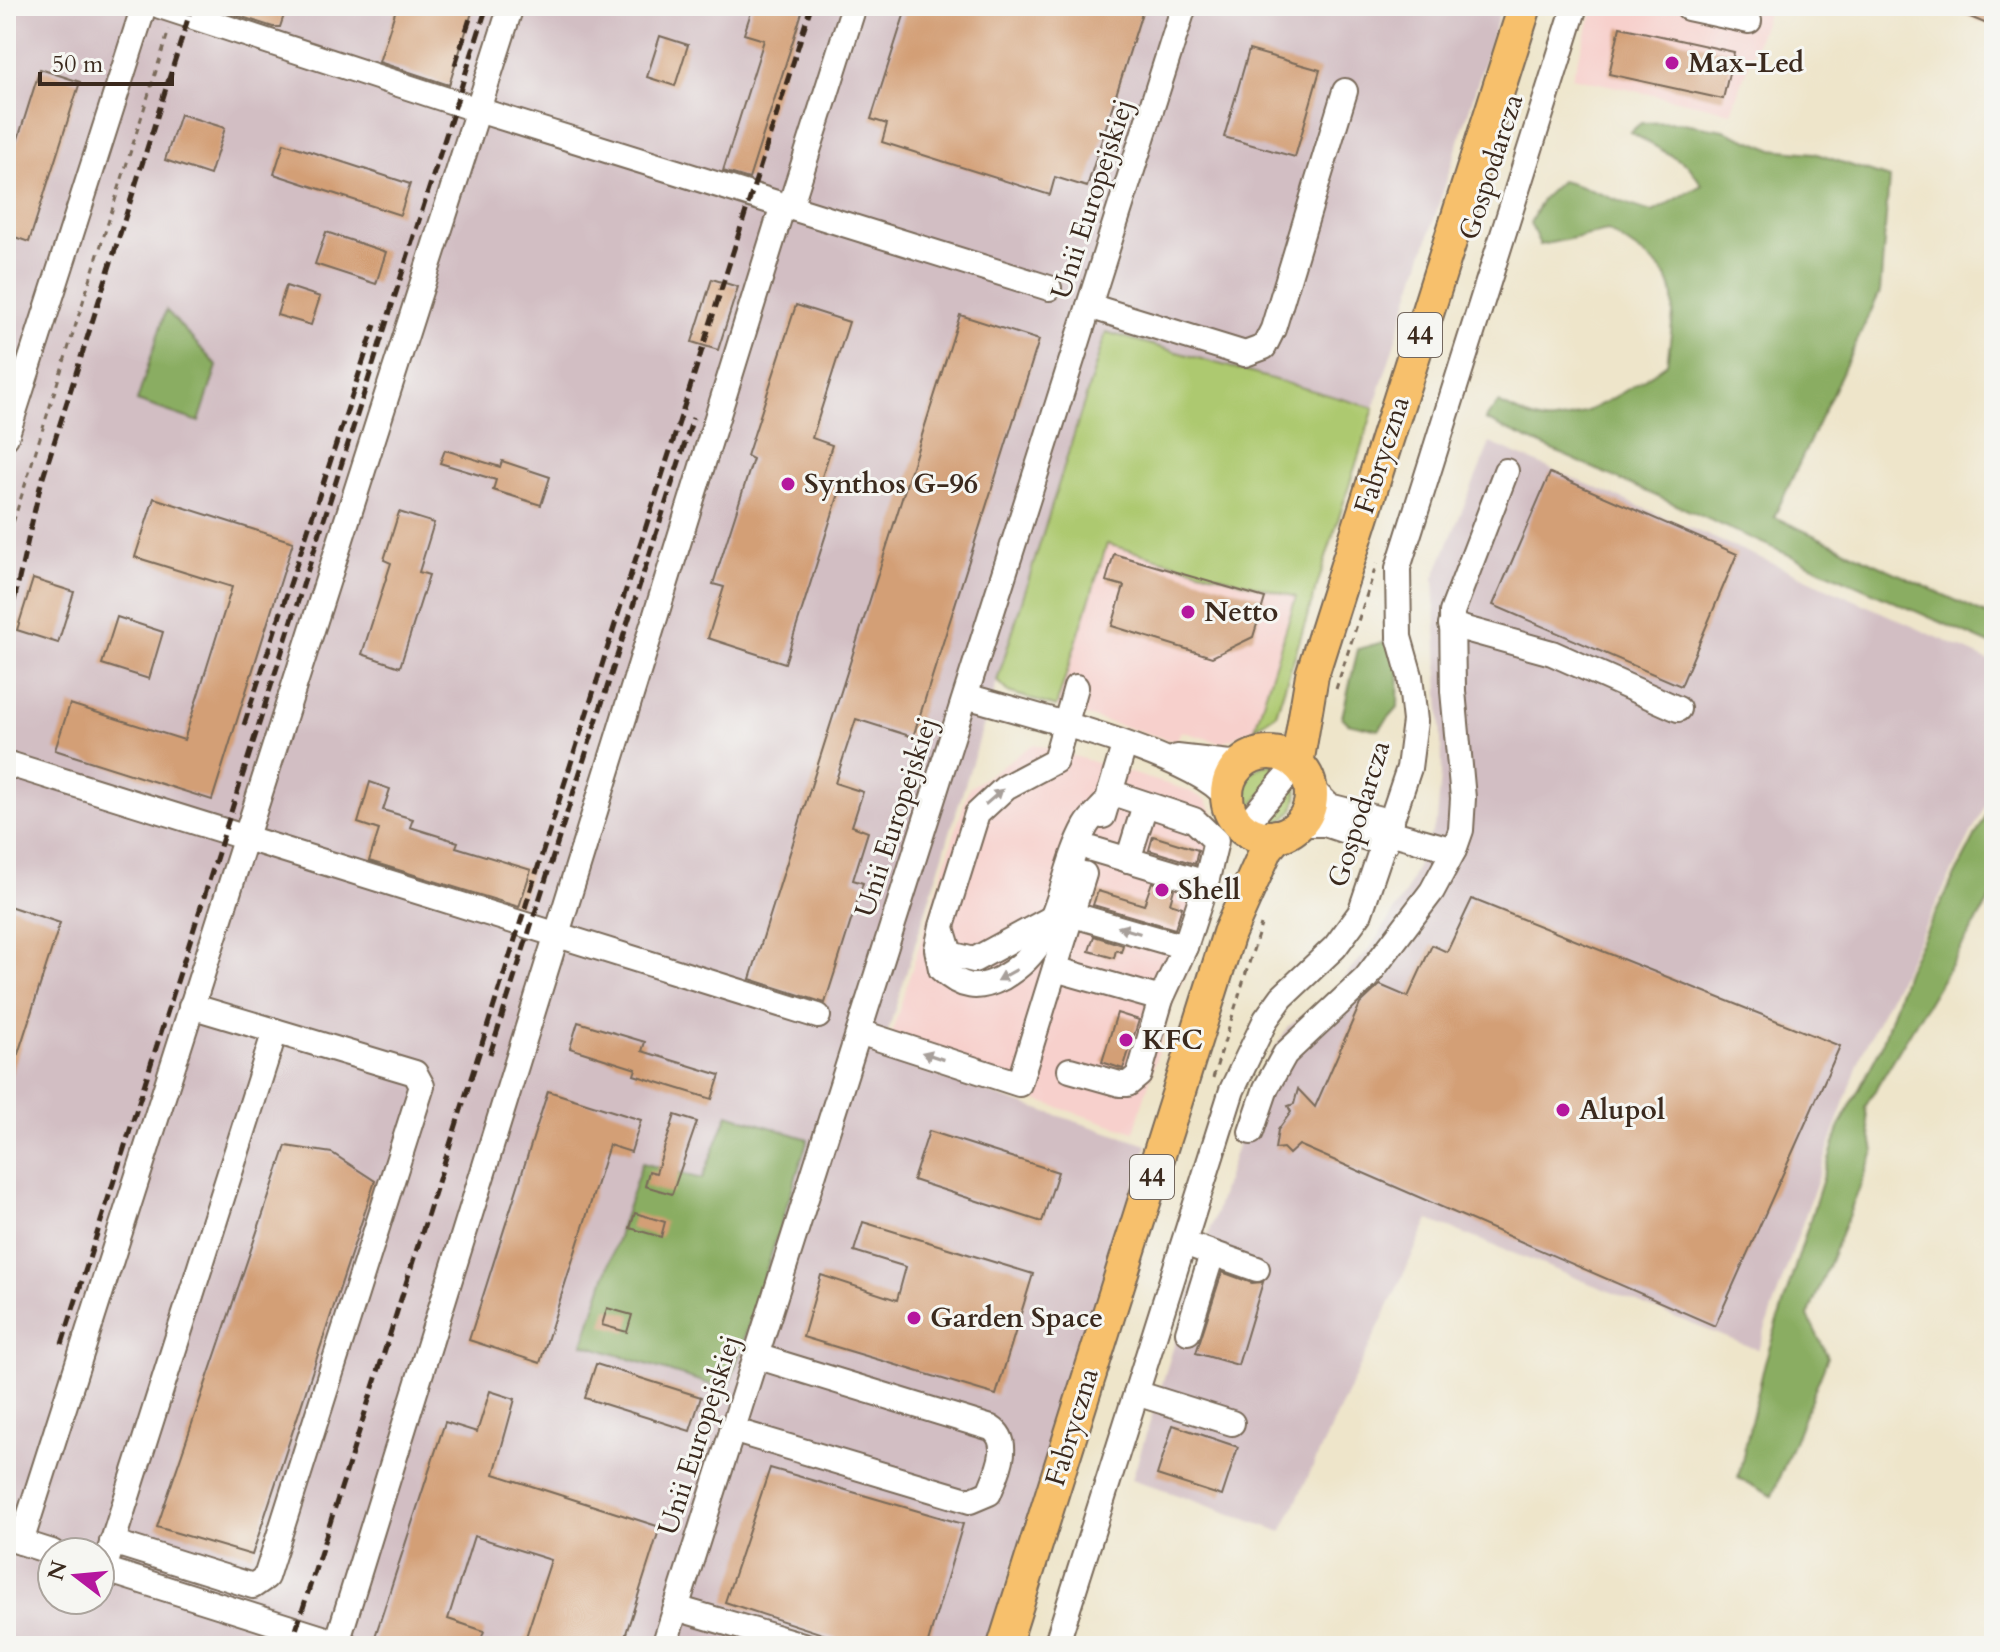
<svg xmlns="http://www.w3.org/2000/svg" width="2000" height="1652" viewBox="0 0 2000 1652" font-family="Cardo,serif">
<rect width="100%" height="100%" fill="#f6f6f2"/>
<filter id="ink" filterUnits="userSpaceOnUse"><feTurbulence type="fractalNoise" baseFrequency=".0125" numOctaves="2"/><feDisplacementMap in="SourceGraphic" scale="16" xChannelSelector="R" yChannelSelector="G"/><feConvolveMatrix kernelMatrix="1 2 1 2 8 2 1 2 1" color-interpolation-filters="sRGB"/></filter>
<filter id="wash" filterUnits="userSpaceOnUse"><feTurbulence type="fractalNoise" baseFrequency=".006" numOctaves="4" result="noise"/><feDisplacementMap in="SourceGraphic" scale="32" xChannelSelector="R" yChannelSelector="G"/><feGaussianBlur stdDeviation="1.8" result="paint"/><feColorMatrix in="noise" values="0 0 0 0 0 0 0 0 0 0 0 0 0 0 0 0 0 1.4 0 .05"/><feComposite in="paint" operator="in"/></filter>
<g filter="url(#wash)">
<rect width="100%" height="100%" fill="#eee5ca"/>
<g fill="#f7d0cc">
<path d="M1595,6h175l-39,106 -159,-35z"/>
<path d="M1107,544l189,53 -41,131 -34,15 -40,-12 -5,11 -120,-35z"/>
<path d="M1034,744l153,46 19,10 21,39 -7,36 -30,91 -17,36 -39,130 -248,-81 83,-263z"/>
</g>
<g fill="#d2bec3" fill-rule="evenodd">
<path d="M6,6h1496l-128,402 -268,-75 -226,724 267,88 -160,501h-981zM52,1552h48v48h-48z"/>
<path d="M1490,443l287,122 217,98v125l-132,265 -104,297 -329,-130 -147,312 -150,-53 128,-407 28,-45 42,-34 41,-46 34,-53 32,-74 5,-57 -8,-185z"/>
</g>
<g fill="#adc970" stroke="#747a47" stroke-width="2">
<path d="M1106,332l268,76 -98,306 -21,14 41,-131 -189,-53 -51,163 -48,-15 -11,-11z"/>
<path d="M1271,764l10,4 -34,45c-12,-24 -2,-44 24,-49z"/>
<path d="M1296,782c5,23 -7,44 -33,41z"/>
</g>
<g fill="#8aad62" stroke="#626c40" stroke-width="2">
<path d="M1677,122l47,8 47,19 43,4 75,25 -9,114 -106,225 220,101v28l-509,-226 13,-17c14,6 31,16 46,18 31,5 99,-40 123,-58 12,-87 14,-84 -59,-132l-68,14 -10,-22 12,-24 19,-18c32,7 59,23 92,31l49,-27 -14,-20 -58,-33 11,-9z"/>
<path d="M166,310l51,56 -18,56 -62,-21z"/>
<path d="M1387,641l12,20 -1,46 -20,23 -30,-7 -6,-6 16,-68z"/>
<path d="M1994,800v93l-129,214 9,45 -66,164 20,41 -56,139 -34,-18 27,-116 74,-234 42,-81 26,-78z"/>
<path d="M728,1114l80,25 -80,251 -145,-46 59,-181 60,16z"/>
</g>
<g id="blocks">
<g fill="#d39f76">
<path d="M208,6h79l-7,21h-7z"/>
<path d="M397,6h77l-25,79 -70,-23z"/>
<path d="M753,6h51l-55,173 -26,-8 41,-131 -20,-6z"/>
<path d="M907,6h237l-57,181 -32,-10 -5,18 -168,-53 5,-18 -16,-5z"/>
<path d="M1944,6h50v21z"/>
<path d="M1620,27l114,25 -11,47 -114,-25z"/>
<path d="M660,36l28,9 -13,41 -28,-9z"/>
<path d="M1249,50l71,20 -25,87 -71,-20z"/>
<path d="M40,69l40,13 -51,160 -23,-8v-57z"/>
<path d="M180,114l45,14 -15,47 -45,-15z"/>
<path d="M284,143l126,41 -10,31 -126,-41z"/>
<path d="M326,232l60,20 -10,32 -61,-20z"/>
<path d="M712,279l26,8 -20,63 -26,-8z"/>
<path d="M286,286l34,11 -9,28 -34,-10z"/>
<path d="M796,305l53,17 -37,116 20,7 -11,35 20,7 -56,176 -77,-25 16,-51 -11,-3 40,-125 -6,-3z"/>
<path d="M960,315l79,25 -126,397 -57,-18 -21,64 28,9 -11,34 16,6 -15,48 10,3 -38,120 -75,-24z"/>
<path d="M445,450l55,17 2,-6 48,16 -9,28 -48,-15 3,-10 -56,-17z"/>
<path d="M1550,473l187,81 -56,132 -188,-81z"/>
<path d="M154,498l139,44 -81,258 -157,-50 15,-46 114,36 48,-153 -97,-30z"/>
<path d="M399,512l35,11 -15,49 10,3 -29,92 -38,-13 29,-91 -7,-3z"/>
<path d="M1114,554l151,44 -12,39 -41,20 -100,-31 12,-40 -18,-5z"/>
<path d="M33,579l41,13 -16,51 -41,-13z"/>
<path d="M117,617l46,15 -14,47 -47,-15z"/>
<path d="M370,782l20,7 -7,21 30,9 -3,8 48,15 -2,5 75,23 -12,37 -150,-46 10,-31 -21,-7z"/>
<path d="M1153,836l45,14 -3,14 -46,-14z"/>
<path d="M1152,882l22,7 -4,14 12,4 -7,22 -82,-24 5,-14 46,14z"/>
<path d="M1472,899l368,147 -125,280 -416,-181 -10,9 -6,-6 -8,1 3,-19 13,-18 -3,-6 6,-2 4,-15 17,18 45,-103 20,-19 28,12 24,-52 15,7z"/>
<path d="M6,905l54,18 -51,159h-3z"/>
<path d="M1094,936l29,9 -2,7 -5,-2 -2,8 -25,-7z"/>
<path d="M1117,1013l22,7 -16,49 -21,-7z"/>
<path d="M578,1022l67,20 -3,9 78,24 -8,24 -78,-24 2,-6 -66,-21z"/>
<path d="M548,1091l93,29 -10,32 -22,-7 -69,218 -71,-23z"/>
<path d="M675,1115l22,7 -25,72 -27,-8 4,-15 7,2z"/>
<path d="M929,1131l129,41 -16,50 -129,-42z"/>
<path d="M286,1146l46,7 43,28 -123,374 -95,-28z"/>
<path d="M635,1213l30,9 -4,15 -31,-9z"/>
<path d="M863,1222l170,52 -37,121 -193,-58 18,-62 76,25 9,-33 -52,-16z"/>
<path d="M1222,1272l30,11 11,-1 -25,83 -42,-12z"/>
<path d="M607,1308l25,7 -5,17 -25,-7z"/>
<path d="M596,1364l105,33 -11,34 -105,-33z"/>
<path d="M490,1391l25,8 -21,75 166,53 -38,119h-99l28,-86 -77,-24 -26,83 36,12 -5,15h-107l73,-224 32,10z"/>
<path d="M1173,1425l65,22 -16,49 -65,-21z"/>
<path d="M770,1468l193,56 -36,122h-68l-134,-44z"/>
</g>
</g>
</g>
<g filter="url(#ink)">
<use href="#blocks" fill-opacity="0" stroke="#7a6b5a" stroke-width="2"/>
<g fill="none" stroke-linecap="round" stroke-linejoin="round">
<defs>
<g id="minor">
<path d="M160,6l318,104 571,178"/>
<path d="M1688,8l61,13"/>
<path d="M790,207l64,-201"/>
<path d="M1089,306l156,48 19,-7 9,-18 72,-238"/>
<path d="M6,437l138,-431"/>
<path d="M1451,625l101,28 126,56"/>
<path d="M1076,687l-21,74 -49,26 -29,27 -35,112 -5,23 4,20c20,19 37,22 61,9 61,-35 54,-97 84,-152 5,-9 14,-16 21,-24"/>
<path d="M966,696c57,17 229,58 261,102"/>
<path d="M1177,757l53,6 14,-2"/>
<path d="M6,763l812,253"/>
<path d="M1310,787l19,19 63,16"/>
<path d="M1103,816l21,-70"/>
<path d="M1299,824h26l60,20"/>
<path d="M1243,828l54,-64"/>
<path d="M1092,849l114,34 10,-42 -22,-21 -84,-28"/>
<path d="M1454,850l7,-20 2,-32 -10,-107 -1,-79 54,-141"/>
<path d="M1128,860l17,-55"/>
<path d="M943,931l7,23 24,6 89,-48 122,35"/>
<path d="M1055,969l106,30"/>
<path d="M859,1032l160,52 65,-210"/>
<path d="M1070,1070l50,14h8l11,-9 22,-76 24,-52 21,-64"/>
<path d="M1251,1132l15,-44 19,-34 81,-76 66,-87 22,-41 -65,-18"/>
<path d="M1198,1248l59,21"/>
<path d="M1188,1332l24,-78"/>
<path d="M1136,1393l96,30"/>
<path d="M732,1430l238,71 19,-8c8,-20 24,-51 2,-65l-235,-72"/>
<path d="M8,1538l44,14"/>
<path d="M21,1542l490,-1536"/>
<path d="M112,1542l141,44 13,-9 156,-491 -7,-13 -140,-42"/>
<path d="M100,1568l248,78"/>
<path d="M104,1569l171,-538 -84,-25"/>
<path d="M676,1608l130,38"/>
<path d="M337,1643l446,-1438"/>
<path d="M664,1646l520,-1640"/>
<path d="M1056,1646l176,-556 34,-71 16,-22 53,-50 25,-34 49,-145 6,-47 -5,-45 -11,-39 -1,-69 177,-562"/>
</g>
<g id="major">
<circle cx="1269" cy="795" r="42"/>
<path d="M1297,764l15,-89 213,-669"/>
<path d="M1004,1646l225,-713 38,-85 10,-12"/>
</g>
</defs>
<use href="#minor" stroke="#7a6b5a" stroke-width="28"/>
<use href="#major" stroke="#7a6b5a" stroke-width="36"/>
<g stroke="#7a6b5a" stroke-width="3" stroke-dasharray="6 6" stroke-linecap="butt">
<path d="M6,545l163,-515"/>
<path d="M1336,689l41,-126"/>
<path d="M1213,1078l48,-153"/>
</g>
<use href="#minor" stroke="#fff" stroke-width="24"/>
<use href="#major" stroke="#f7c06c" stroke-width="32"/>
<g stroke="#3b2a1e" stroke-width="5" stroke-dasharray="12 6" stroke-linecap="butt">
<path d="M455,65l19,-59"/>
<path d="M6,636l34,-149 152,-481"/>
<path d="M244,725l131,-400"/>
<path d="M490,1054l203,-636"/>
<path d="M62,1344l425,-1338"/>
<path d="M291,1646l520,-1640"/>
</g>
</g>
<defs><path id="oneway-solid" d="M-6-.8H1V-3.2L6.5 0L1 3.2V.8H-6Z" transform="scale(2)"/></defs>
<g fill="#a79f9a">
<use href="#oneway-solid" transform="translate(994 797) rotate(-41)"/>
<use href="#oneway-solid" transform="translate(1129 930) rotate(-163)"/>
<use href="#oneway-solid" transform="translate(1007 975) rotate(151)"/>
<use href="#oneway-solid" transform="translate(933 1056) rotate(-162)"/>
</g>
</g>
<g fill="#b5179e" stroke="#f6f6f2" stroke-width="3">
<circle cx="1672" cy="63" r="8"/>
<circle cx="788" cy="484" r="8"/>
<circle cx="1188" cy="612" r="8"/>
<circle cx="1162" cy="890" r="8"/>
<circle cx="1126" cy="1040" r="8"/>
<circle cx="1563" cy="1110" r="8"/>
<circle cx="914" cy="1318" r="8"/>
</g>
<g text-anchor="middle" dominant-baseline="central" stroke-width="6" stroke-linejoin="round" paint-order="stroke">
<g fill="#f6f6f2" stroke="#73675e" stroke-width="2">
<rect x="1398" y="313" width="44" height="44" rx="6"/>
<rect x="1130" y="1155" width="44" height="44" rx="6"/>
</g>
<g font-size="26" font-weight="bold" fill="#3b2a1e">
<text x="1420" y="335">44</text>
<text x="1152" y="1177">44</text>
</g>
<g font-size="28" font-weight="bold" fill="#3b2a1e" stroke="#f6f6f2" text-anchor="start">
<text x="1688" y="63">Max-Led</text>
<text x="804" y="484">Synthos G-96</text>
<text x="1204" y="612">Netto</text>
<text x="1178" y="890">Shell</text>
<text x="1142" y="1040">KFC</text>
<text x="1579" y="1110">Alupol</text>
<text x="930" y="1318">Garden Space</text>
</g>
<g font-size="28" fill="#3b2a1e" stroke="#f6f6f2">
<text transform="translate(1491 167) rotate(-72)">Gospodarcza</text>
<text transform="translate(1092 199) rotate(-72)">Unii Europejskiej</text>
<text transform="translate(1382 455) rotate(-72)">Fabryczna</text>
<text transform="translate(1359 814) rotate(-73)">Gospodarcza</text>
<text transform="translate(896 817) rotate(-72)">Unii Europejskiej</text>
<text transform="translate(1072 1427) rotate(-73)">Fabryczna</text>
<text transform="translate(699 1435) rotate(-72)">Unii Europejskiej</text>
</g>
</g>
<rect width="2000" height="1652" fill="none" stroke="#f6f6f2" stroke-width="32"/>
<g transform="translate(76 1576) rotate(286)"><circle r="38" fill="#f6f6f2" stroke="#aba49d" stroke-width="2"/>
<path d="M0-6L14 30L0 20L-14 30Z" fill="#b5179e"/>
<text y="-12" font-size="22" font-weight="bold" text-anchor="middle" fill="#3b2a1e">N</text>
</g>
<path d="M40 72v12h132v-12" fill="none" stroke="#3b2a1e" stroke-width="4"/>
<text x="52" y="72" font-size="24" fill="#3b2a1e" stroke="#f6f6f2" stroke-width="6" paint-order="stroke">50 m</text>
</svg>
